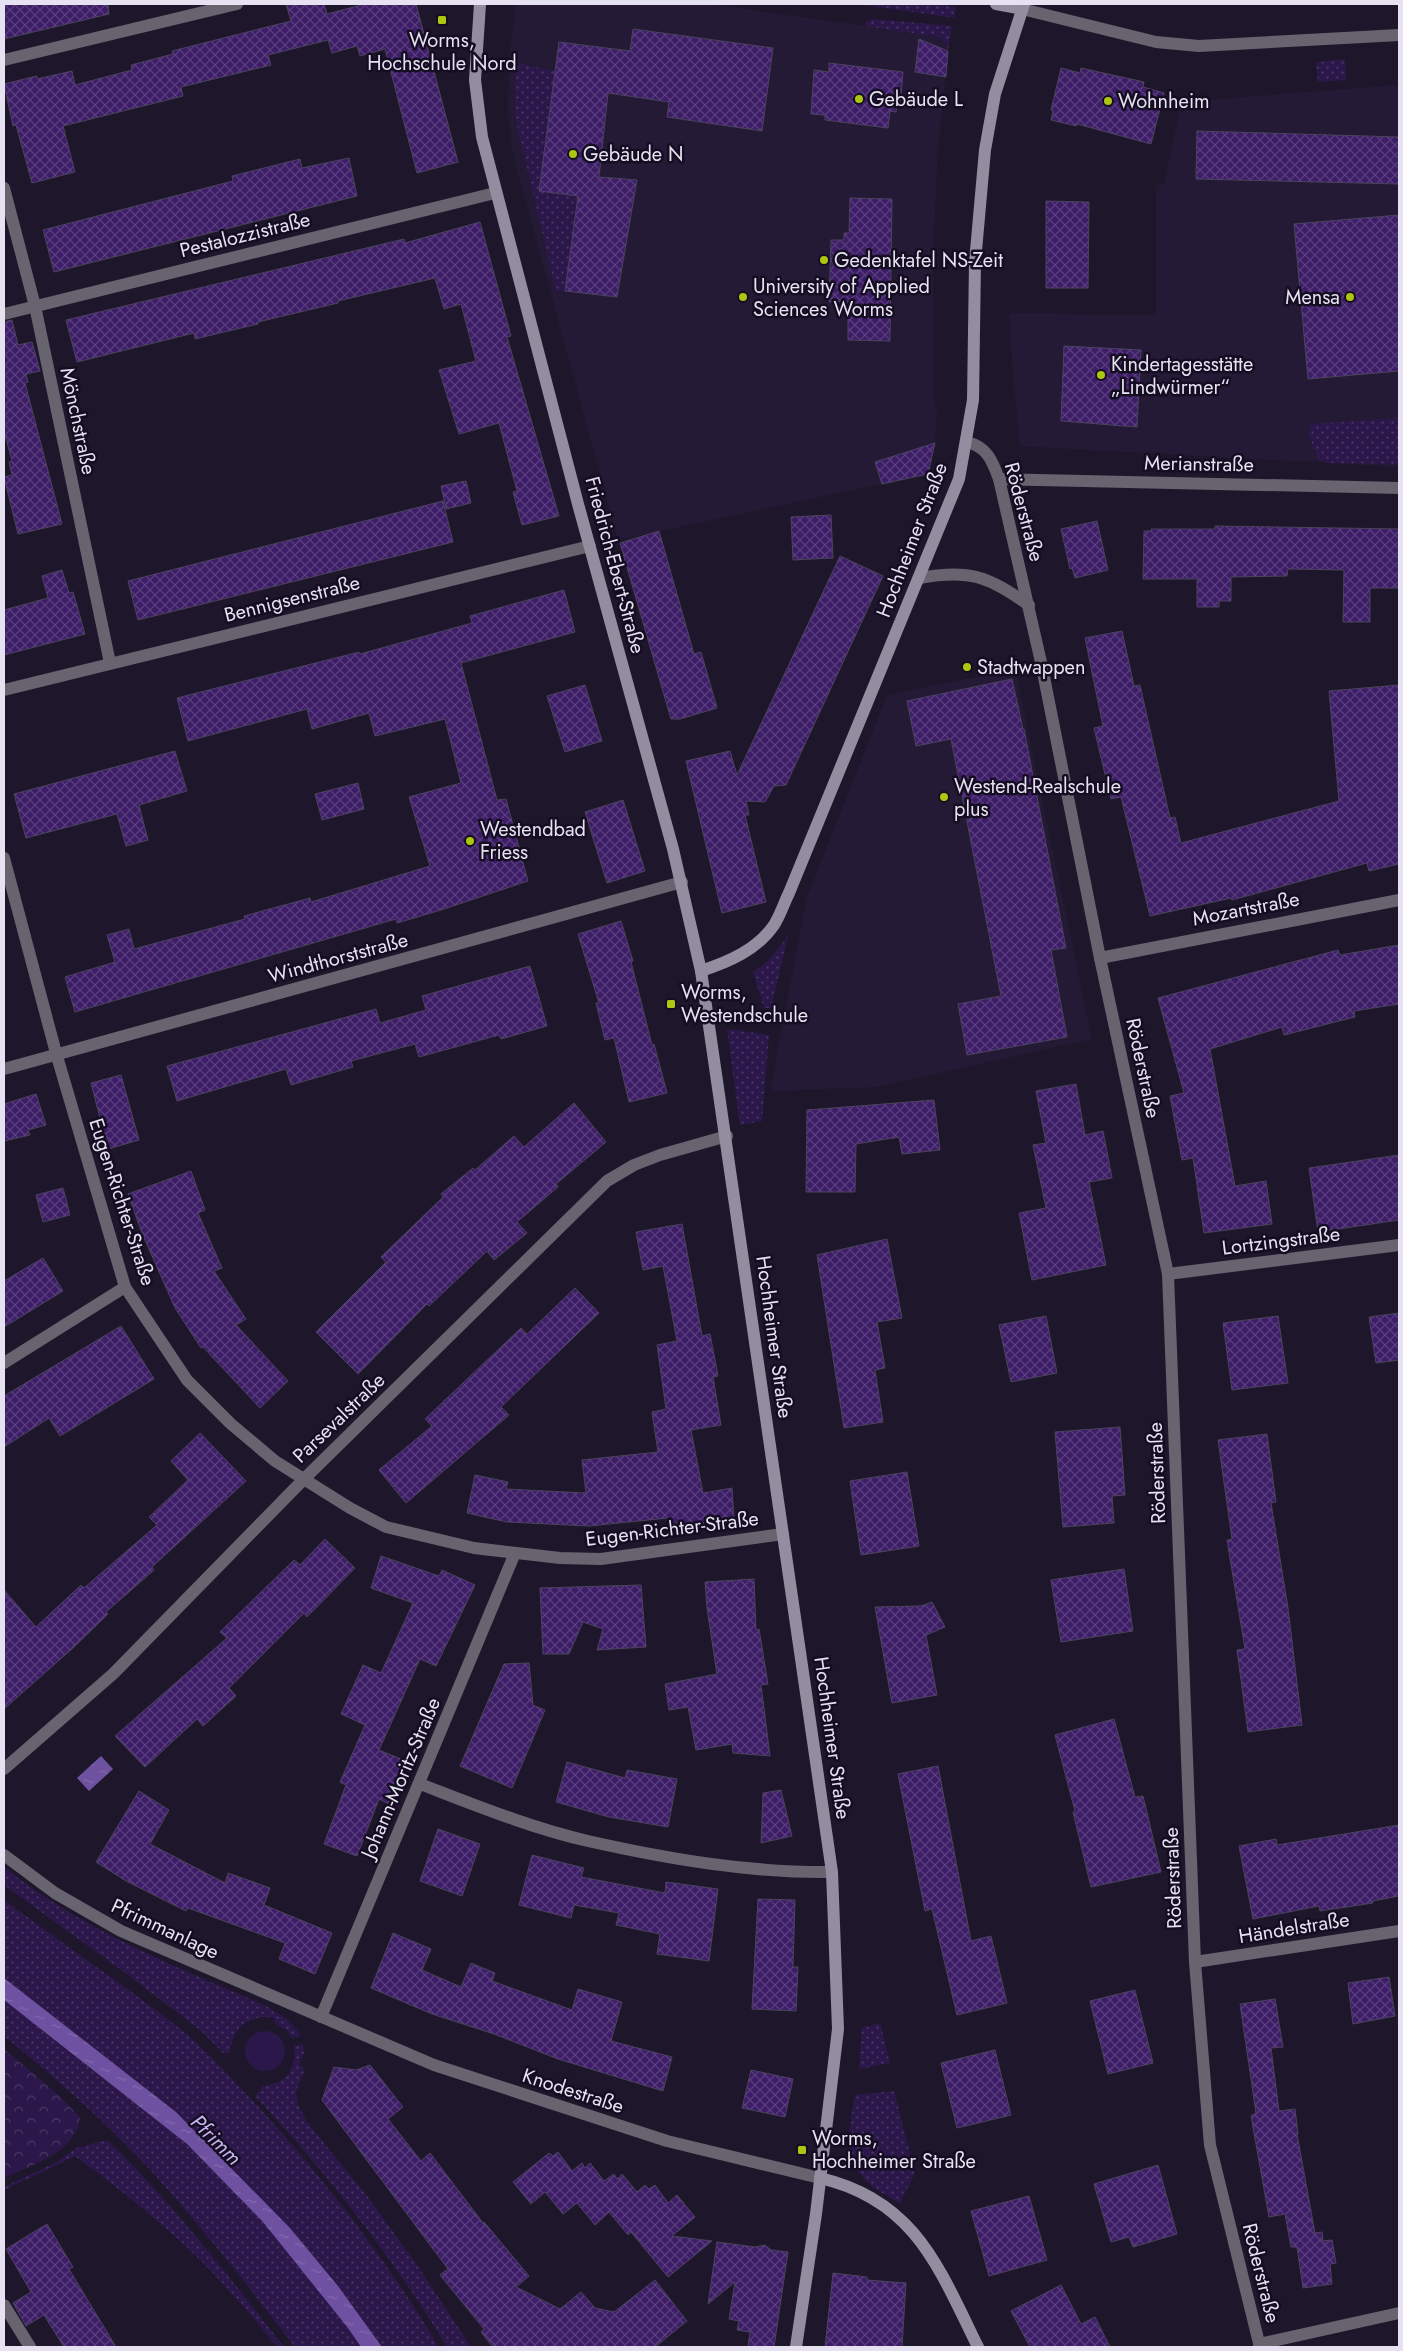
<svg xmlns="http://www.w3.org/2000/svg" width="1403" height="2351" viewBox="0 0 1403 2351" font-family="Jost,sans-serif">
<defs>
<pattern id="grass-dots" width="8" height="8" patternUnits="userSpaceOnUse" patternTransform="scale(1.25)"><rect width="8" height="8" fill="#2c174a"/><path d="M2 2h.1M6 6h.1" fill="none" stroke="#4b3865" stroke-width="1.8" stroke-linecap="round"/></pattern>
<pattern id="forest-crowns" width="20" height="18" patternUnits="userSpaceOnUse" patternTransform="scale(1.25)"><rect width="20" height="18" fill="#2c174a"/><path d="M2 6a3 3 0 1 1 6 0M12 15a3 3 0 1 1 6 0" fill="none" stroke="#4b3865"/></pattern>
<pattern id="water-ripples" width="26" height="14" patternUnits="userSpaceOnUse" patternTransform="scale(1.25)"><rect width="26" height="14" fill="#6e51a0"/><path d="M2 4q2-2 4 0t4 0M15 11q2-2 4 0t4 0" fill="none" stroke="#836aae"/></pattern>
<pattern id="building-cross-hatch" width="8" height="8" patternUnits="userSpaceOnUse" patternTransform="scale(1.25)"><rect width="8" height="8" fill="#3d1d67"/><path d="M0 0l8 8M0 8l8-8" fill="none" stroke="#593e7d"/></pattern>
</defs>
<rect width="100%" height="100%" fill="#1e172c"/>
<g fill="#241a36">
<path d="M516,4h194l232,33 5,7 1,7 -10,97 -5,107 1,144 3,13 -2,31 -7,31 -310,66 -105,-386 -5,-41 1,-55z"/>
<path d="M1399,85v382l-379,-21 -7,-71 -4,-62 147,2v-130l8,-1 17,-82z"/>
<path d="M1015,669l77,370 -215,48 -107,4 36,-191 81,-205z"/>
</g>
<g fill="url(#grass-dots)">
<path d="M829,4h103l24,3 -2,11 -89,-13z"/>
<path d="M873,19l79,7 -4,25 -1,-7 -7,-7 -75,-11 1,-4z"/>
<path d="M1345,59l1,21 -28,2 -2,-20z"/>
<path d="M515,61l13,5 28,5 -16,120 38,5 -13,95h-9l-41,-175z"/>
<path d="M1399,418v46l-70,-1 -10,-3 -11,-26 3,-9 2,-1z"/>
<path d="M788,936l-17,72h-7l-11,-36 15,-11z"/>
<path d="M727,1029l42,6 -7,86 -22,4z"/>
<path d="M4,1867c78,63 171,99 262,139l22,14 13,15 -9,4 -4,-7 -14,-10 1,-4c-25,-5 -43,10 -45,35h-7l-23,-23 -72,-55 -124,-90z"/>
<path d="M4,1900c42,31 84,61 126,91 25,19 52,37 74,59 89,89 170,189 235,297h-57l-44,-61 -48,-58 -114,-116 -172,-134z"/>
<path d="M4,2000l183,144 76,78 85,106 13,19h-66c-45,-59 -91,-117 -141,-173 -46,-50 -98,-96 -150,-138z"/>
<path d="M880,2023l10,40 -31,6 3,-41z"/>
<path d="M303,2044l1,9 -5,11 6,5 -9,23 2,13 9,17 60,74 50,69 54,82h-24c-55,-90 -119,-173 -192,-251l8,-10c23,-2 34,-17 31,-40z"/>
<path d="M894,2091l21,82 -15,30c-56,-29 -56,-49 -45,-108z"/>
<path d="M107,2140c66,63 121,136 177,207h-7c-21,-26 -42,-51 -65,-75 -41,-43 -89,-80 -137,-116l-71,34v-3l53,-25 19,-14z"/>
</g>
<path fill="url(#forest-crowns)" d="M4,2049l51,43 25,25c-2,35 -49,48 -76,61z"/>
<circle fill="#2c174a" cx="265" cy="2051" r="20"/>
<g fill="url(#water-ripples)">
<path d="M101,1756l12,13 -24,22 -12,-13z"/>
<path d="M4,1978l172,134 114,116 48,58 44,61h-21l-13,-19 -85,-106 -76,-78 -183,-144z"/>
</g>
<g fill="url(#building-cross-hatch)" stroke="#4b435c">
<path d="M4,4h104l1,10 -105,25z"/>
<path d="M286,4h38l3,10 38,-10h51l42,158 -41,11 -32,-124 -25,7 -3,-10 -25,7 -4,-13 -60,15 3,10 -90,22 2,9 -120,30 12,46 -43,11 -16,-58 -3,1 -9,-42 33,-8v3l35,-8 3,14 57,-15 -1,-5 42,-11 -1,-3 119,-30z"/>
<path d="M633,29l140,19 -11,83 -95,-14 2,-15 -61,-9 -9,84 38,3 -20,117 -52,-6 13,-95 -39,-5 20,-149 71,9z"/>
<path d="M919,39l29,12 -2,26 -31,-5z"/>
<path d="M829,63l74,9 -3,34h-3l-1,6 -6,-1 -2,17 -63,-8v-5l-14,-1 3,-44 15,2z"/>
<path d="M1061,68l19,5 1,-5 63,14 -1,5 21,6 -13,51 -74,-20 -1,2 -25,-6 2,-9 -2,-1z"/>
<path d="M1197,131l202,6v47l-203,-5z"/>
<path d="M349,158l8,38 -303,76 -11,-42 190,-49 -1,-5 68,-17 2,9z"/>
<path d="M850,198l42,1 -2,142 -42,-1v-38h-19l2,-62h13v-7h5z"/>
<path d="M1046,201l43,1 -1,86h-42z"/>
<path d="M1399,215v156l-91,8 -14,-155z"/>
<path d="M480,222l31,114 -4,1 52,179 -37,9 -9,-33 4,-1 -18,-68 -40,11 -20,-64 37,-9 -15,-57 -17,5 -9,-31 -97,23v2l-80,19v2l-63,15 -1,-6 -117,29 -11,-42 338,-81 1,4z"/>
<path d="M12,320l6,25 14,-3 8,29 -14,3 2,8 -3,1 37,141 -44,10 -14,-57 8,-2 -3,-13 3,-1 -8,-30v-109z"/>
<path d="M1064,346l77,4 -4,77 -76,-6z"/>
<path d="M935,443l-7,31 -46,10 -7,-22z"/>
<path d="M466,481l5,22 -25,6 -5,-23z"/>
<path d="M443,501l10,41 -315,78 -10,-39z"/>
<path d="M831,515l2,43 -40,2 -2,-43z"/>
<path d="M1097,521l11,49 -33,8 -3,-10 -2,1 -9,-40z"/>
<path d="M1215,526l184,3v59h-29v34h-27l1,-52 -56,-1 -1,7 -56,1v24h-12v6h-22v-28h-54l1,-48h7v-2h64z"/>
<path d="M659,531l35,123 7,-2 16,56 -37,11h-9l-51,-176z"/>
<path d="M840,556l43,20 -97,209 -12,1 -9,16 -19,-1 3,14h-4l21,87 -44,11 -36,-152 44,-10 7,24z"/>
<path d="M62,570l7,23 4,-1 12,42 -81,21v-45l44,-12 -6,-22z"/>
<path d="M564,590l11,42 -114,31 36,137 9,-1 22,82 -87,29 -44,13 -1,-4 -321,93 -10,-35 50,-15 -8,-27 22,-6 5,20 111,-30 -1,-3 66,-18 1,4 119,-36 -21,-69 52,-14 -16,-64 -70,17 -6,-23 -57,16 -5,-20 -119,32 -11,-43 182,-46 1,2 112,-31 -2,-7z"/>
<path d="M1122,631l12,55 6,-1 30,133 5,-1 6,26 158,-42 -10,-110 70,-6v179l-30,7 -2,-8 -135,37 -1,-2 -81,18 -29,-119 -10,2 -17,-71 9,-2 -18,-88z"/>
<path d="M1012,679l11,50h1l42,219 -15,2 16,87 -100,18 -9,-51 43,-8 -50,-257 -35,7 -9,-45z"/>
<path d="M585,685l17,56 -37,11 -18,-56z"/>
<path d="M175,751l12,40 -48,14 9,35 -22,6 -9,-32 -91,24 -12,-44z"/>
<path d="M358,783l6,26 -42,11 -7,-26z"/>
<path d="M623,800l22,71 -38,12 -22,-71z"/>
<path d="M621,921l12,40 -2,1 21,83 2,-1 13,49 -38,9 -15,-64 -9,2 -9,-37h3l-21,-69z"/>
<path d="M1399,945v59l-45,7 1,6 -71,18 -2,-8 -72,22 25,137 31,-5 6,43 -68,9 -11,-75 -11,2 -12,-64 14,-3 -26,-95 180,-48 2,5z"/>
<path d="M530,966l17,60 -46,13 -2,-4 -80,22 -4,-13 -64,17 2,6 -62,18 -5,-16 -109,32 -10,-35 209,-57 4,14 46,-13 -4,-14z"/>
<path d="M121,1075l18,65 -31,9 -17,-66z"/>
<path d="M1076,1084l9,51 18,-4 9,47 -23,4 17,83 -74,15 -13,-67 27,-5 -13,-63 13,-2 -10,-52z"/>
<path d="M36,1094l10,31 -18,5 2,5 -26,6v-37z"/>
<path d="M934,1100l6,50 -38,4 -3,-17 -43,7 -1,48h-49l1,-82z"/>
<path d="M574,1103l32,39 -50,42 2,3 -41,35 10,11 -33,27 -7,-9 -58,55 -2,-2 -69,70 -42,-42 70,-70 -5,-5 62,-60 -2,-3 32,-26 2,2 39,-34 10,11z"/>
<path d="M1399,1155v65l-81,12 -9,-64z"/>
<path d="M191,1171l14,39 -7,3 24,55 -8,3 32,48 -10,6 52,56 -28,27 -57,-61 -2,1 -26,-40 -33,-75 -14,-39z"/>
<path d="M63,1188l7,27 -27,7 -7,-27z"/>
<path d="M682,1224l20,112 8,-2 8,42 -5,1 8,48 -30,5 12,63 29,-5 2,32 -64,10 -2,-12 -79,8 -82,-4 -40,-9 8,-38 33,7 -2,7 80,4 -4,-33 76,-8 -6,-40 14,-3 -9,-64 20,-4 -14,-75 -20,4 -7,-38z"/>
<path d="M887,1239l15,79 -25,4 8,46 -10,2 8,52 -39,6 -27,-173z"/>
<path d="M43,1258l20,33 -59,36v-46z"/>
<path d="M575,1288l24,25 -98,94 8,8 -103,88 -27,-33 53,-44 -7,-7 96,-91 6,6z"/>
<path d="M1399,1313v47l-23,3 -7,-46z"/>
<path d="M1046,1316l11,57 -46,9 -12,-57z"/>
<path d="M1278,1316l10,67 -56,7 -9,-67z"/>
<path d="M121,1326l33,53 -94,57 -11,-18 -45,29v-51z"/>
<path d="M1120,1427l5,68 -13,1 2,27 -51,4 -8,-95z"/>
<path d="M200,1433l46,48 -94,86 2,3 -48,42 2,2 -34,33 -70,62v-119l32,37 45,-42 3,3 73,-63 -8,-8 39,-37 -17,-19z"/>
<path d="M1267,1434l9,68 -5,1 17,105 14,117 -54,7 -11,-82 8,-1 -18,-109 5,-1 -14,-99z"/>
<path d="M907,1472l12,74 -58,9 -11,-74z"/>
<path d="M325,1539l30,29 -48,49 -3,-4 -75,75 7,8 -33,30 -6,-7 -52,48 -30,-31 112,-98 -7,-6 74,-72 6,5z"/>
<path d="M381,1556l58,20 3,-6 33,15 -39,81 -16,-7 -41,91 29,12 -19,42 -10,-5 -22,57 -33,-12 22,-59 -6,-3 25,-57 -24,-11 22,-49 18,8 32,-70 -42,-15z"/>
<path d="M1124,1569l9,62 -72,11 -10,-62z"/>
<path d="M754,1579l2,51 3,-1 9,55 -7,1 9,71 -37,-3 -1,-9 -36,6 -8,-43 -19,3 -4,-26 52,-10 -10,-66 -2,-26z"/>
<path d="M641,1585l5,62 -49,3 6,-21 -20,-7 -14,32h-26l-3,-66z"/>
<path d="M932,1602l13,25 -19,8 11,60 -45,8 -17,-96 46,-1z"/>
<path d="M529,1663l4,42 12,5 -33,78 -52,-22 44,-102z"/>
<path d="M1114,1719l21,78 8,-1 18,76 -70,15 -18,-75 2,-1 -20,-76z"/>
<path d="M567,1762l58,16 2,-8 50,9 -9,48 -59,-10 -53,-15z"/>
<path d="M938,1766l33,175 20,-5 16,67 -50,12 -25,-106 -7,2 -27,-137z"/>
<path d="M781,1790l11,46 -31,7 2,-50z"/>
<path d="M139,1791l30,19 -19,34 75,39 3,-10 42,15 -6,17 68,28 -17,41 -36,-15 6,-16 -97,-35 -2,3 -60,-30 -30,-19z"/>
<path d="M1399,1825v71l-26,5v2l-53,8 -1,-5 -66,13 -14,-73 37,-7 1,6z"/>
<path d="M438,1829l42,15 -18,52 -42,-15z"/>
<path d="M532,1855l52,13 -3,9 84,16 1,-11 52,7 -9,72 -52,-7 3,-20 -44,-9 3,-12 -45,-8 -3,13 -52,-13z"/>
<path d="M758,1899l37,1 -2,67h5l-2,44 -44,-2z"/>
<path d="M393,1933l38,16 -9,21 39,17 10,-24 24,10 -3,8 80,29 6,-21 44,13 -11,39 61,16 -9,34 -105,-32 -64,-25 -62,-20 -61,-26z"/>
<path d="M1389,1977l6,39 -42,8 -5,-41z"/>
<path d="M1135,1990l18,73 -45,11 -18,-73z"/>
<path d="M1275,1999l8,48 -12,1 8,63 16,-2 3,25h-1l18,99 7,-1 1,9 9,-1 4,23 -6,1 2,20 -29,4 -6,-41h-6l-6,-33 -16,3 -18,-101 5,-3 -16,-109z"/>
<path d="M995,2050l16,65 -54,13 -16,-65z"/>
<path d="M370,2065l33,42 -15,12 33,42 9,-8 53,70 1,-1 45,54 -13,11 44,22 21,-17 14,16 19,4 41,-32 32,41 -32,26h-162l-12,-15 3,-3 -44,-54 8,-6 -126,-169 12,-33 22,3z"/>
<path d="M751,2070l42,9 -8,38 -43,-9z"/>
<path d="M558,2152l14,19 10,-8 3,5 5,-5 14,18 10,-7 3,5 5,-5 15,18 8,-7 4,4 6,-4 13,18 9,-8 18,22 -23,19 40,5 -44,36 -37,-45 -3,3 -19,-23 -14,13 -18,-22 -14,11 -18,-22 -14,12 -18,-22 36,-29 4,3z"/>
<path d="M1158,2165l19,69 -44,13 -4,-10 -18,5 -17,-58z"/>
<path d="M1029,2196l18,64 -58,16 -18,-65z"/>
<path d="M47,2224l26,43 -4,2 47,78h-52l-20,-32 -18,11 -13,-23 18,-11 -25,-43z"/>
<path d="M717,2242l38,5 10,-2 6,5 17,2 -14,95h-26l2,-15 -13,-2 2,-9 -10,-2 6,-37 -27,22z"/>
<path d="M833,2273l34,4v3l39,3 -4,64h-77z"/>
<path d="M1061,2285l20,39 14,-7 15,30h-80l-19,-36z"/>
</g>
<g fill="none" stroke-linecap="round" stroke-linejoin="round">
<g stroke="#67646f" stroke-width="12">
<path d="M1022,9l134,33 43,4 200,-11"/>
<path d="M4,60l233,-56"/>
<path d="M4,188l31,118 75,357"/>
<path d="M4,314l491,-121"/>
<path d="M967,442c20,5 25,18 32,37l42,183 59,296 68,316 27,688 15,183 50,202"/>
<path d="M999,479l400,9"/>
<path d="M919,578c51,-9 68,-2 110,27"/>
<path d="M4,690l586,-144"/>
<path d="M4,858l52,195 69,234 62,93 44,44 44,37 75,47 36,19 88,21 86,10 41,1 182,-25"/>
<path d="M1100,958l299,-58"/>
<path d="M4,1069l678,-187"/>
<path d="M1168,1274l231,-29"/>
<path d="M4,1363l121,-76"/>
<path d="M4,1769l109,-95 191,-195 303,-298 27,-16 26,-10 67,-19"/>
<path d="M420,1784c55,21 111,44 168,57 80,18 162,32 244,31"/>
<path d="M4,1855l51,38 66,38 313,134 233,76 153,37"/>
<path d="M1195,1962l204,-31"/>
<path d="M321,2017l194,-464"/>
<path d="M4,2305l26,42"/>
<path d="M1259,2344l140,-31"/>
</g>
<g stroke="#938da0" stroke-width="12">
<path d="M480,4l-5,76 7,57 96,367 95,345 28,122 131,901 6,157 -22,185 -20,133"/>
<path d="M996,4l26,5"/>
<path d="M701,971c27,-9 56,-21 73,-46 6,-9 10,-22 15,-32l170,-414 14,-79 2,-138 10,-112 10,-56 29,-90"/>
<path d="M820,2178c95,22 119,90 158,169"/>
</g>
</g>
<g fill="#acc612" stroke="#150d22" stroke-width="2">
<rect x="437" y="15" width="10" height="10" rx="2.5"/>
<circle cx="859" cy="99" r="5"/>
<circle cx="1108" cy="101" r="5"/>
<circle cx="573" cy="154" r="5"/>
<circle cx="824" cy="260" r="5"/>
<circle cx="743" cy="297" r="5"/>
<circle cx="1350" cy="297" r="5"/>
<circle cx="1101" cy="375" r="5"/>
<circle cx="967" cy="667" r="5"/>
<circle cx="944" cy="797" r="5"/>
<circle cx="470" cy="841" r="5"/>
<rect x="666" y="999" width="10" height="10" rx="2.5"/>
<rect x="797" y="2145" width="10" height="10" rx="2.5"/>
</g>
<g text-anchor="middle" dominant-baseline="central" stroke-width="5" stroke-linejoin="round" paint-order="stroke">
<g font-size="20" fill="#e6e2f1" stroke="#150d22" text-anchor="start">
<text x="442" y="40" text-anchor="middle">Worms,<tspan x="442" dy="23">Hochschule Nord</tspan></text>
<text x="869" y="99">Gebäude L</text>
<text x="1118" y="101">Wohnheim</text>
<text x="583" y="154">Gebäude N</text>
<text x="834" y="260">Gedenktafel NS-Zeit</text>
<text x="753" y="286">University of Applied<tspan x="753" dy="23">Sciences Worms</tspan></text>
<text x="1340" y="297" text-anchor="end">Mensa</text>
<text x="1111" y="364">Kindertagesstätte<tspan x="1111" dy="23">„Lindwürmer“</tspan></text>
<text x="977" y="667">Stadtwappen</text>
<text x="954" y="786">Westend-Realschule<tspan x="954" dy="23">plus</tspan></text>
<text x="480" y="829">Westendbad<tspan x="480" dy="23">Friess</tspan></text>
<text x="681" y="992">Worms,<tspan x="681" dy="23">Westendschule</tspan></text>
<text x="812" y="2138">Worms,<tspan x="812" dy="23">Hochheimer Straße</tspan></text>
</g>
<g font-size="20" fill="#e6e2f1" stroke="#150d22">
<text transform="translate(245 235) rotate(-14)">Pestalozzistraße</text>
<text transform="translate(78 421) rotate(78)">Mönchstraße</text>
<text transform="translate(1199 464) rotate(1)">Merianstraße</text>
<text transform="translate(1024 512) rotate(75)">Röderstraße</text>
<text transform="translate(912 540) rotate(-69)">Hochheimer Straße</text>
<text transform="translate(615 565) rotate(75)">Friedrich-Ebert-Straße</text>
<text transform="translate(292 599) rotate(-14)">Bennigsenstraße</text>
<text transform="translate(1246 909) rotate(-11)">Mozartstraße</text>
<text transform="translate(338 958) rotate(-15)">Windthorststraße</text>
<text transform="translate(1143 1068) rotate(78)">Röderstraße</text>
<text transform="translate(122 1202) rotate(72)">Eugen-Richter-Straße</text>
<text transform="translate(1281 1241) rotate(-7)">Lortzingstraße</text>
<text transform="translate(774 1337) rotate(82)">Hochheimer Straße</text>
<text transform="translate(339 1418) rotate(-44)">Parsevalstraße</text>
<text transform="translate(1157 1473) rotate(-92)">Röderstraße</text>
<text transform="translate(672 1529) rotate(-7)">Eugen-Richter-Straße</text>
<text transform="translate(832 1738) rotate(82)">Hochheimer Straße</text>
<text transform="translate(401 1778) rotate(-67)">Johann-Moritz-Straße</text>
<text transform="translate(1173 1878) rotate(-92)">Röderstraße</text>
<text transform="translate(1294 1928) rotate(-9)">Händelstraße</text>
<text transform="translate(165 1929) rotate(25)">Pfrimmanlage</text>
<text transform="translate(573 2091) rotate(18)">Knodestraße</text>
<text transform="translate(1261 2273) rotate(76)">Röderstraße</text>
</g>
<g font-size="21" font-style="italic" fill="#c8b3f4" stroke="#150d22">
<text transform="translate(216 2140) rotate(45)">Pfrimm</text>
</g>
</g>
<rect width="1403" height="2351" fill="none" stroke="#e6e2f1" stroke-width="10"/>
</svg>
